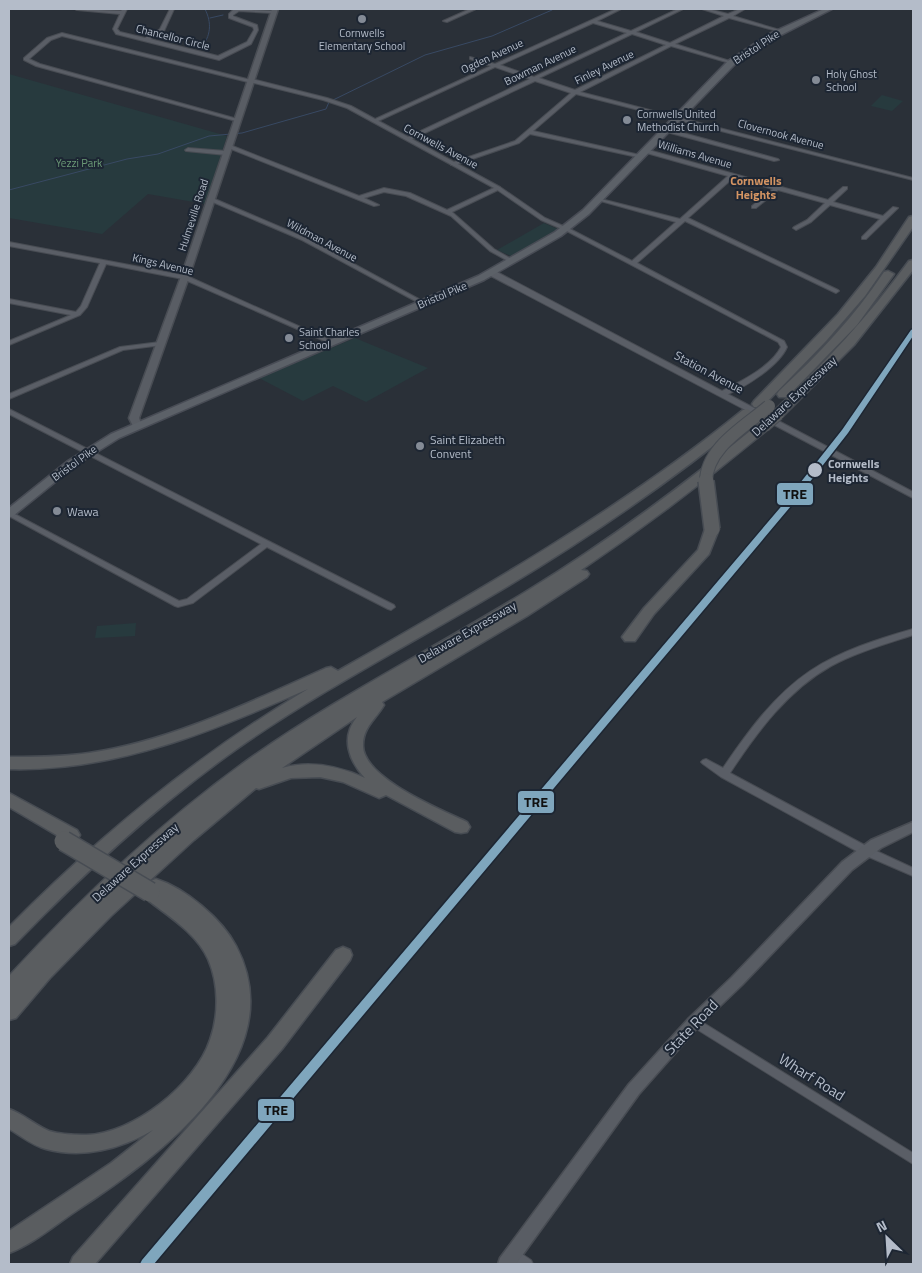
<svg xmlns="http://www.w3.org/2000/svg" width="922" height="1273" viewBox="0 0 922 1273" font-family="'Titillium Web',sans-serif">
<rect width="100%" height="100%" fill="#2a3038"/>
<g fill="#273a3e">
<path d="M9,74l218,62 -22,68 -57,-10 -46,40 -93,-16z"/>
<path d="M882,95l21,6 -11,10 -21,-5z"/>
<path d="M544,223l14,6 -47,27 -14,-6z"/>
<path d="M355,338l73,30 -62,34 -33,-16 -30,15 -44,-23z"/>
<path d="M136,623l-1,13 -40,2 2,-12z"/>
</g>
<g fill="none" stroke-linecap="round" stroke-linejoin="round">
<g stroke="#384963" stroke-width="1">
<path d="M210,18l13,-3"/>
<path d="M201,48c10,-12 11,-25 4,-39"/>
<path d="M9,190l118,-31 31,-5 51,-18 33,-3 84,-24 3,-7 96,-47 67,-19 60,-26"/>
</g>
<defs>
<g id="minor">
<path d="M75,9l46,2 2,-2h4l-10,20 3,3 25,6 15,-9 10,-20h4l-10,22 -14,8 68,17 29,-14 7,-12 -1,-3 -24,-9v-4l4,-4v-1l40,2 2,1 -2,1 -34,-2 -6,4v1l24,9 1,5 -7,14 -32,16 -103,-26 -3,-5 7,-15 -43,-4z"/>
<path d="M470,9h6l-29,13 -4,-1z"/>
<path d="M616,9h5l-24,12 34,10 47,-22h5l-47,23 34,11 54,-27 -22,-7h6l20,5 12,-5h5l-12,7 50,15 -2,1 -52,-14 -54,26 58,18v2l-62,-18 -91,46 333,86v2l-337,-86 -43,37 107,24 3,2 -1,1 -112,-24 -11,9 -64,22h-4v-2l64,-22 56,-48 -36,-12 -125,59h-4v-2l124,-59 -35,-12 -119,55 -5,-1 120,-55 -21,-7v-2l25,7zM593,23l34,10 -93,44 -34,-12zM632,34l34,11 -91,45 -36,-12z"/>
<path d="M62,33l193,48 -3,2 -190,-47 -11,4 -22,19 11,5 201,56 -5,1 -200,-55 -12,-6v-2l23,-20z"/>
<path d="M665,128l113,31 1,1 -5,1 -111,-30 -1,-1z"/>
<path d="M226,145h4l129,51 25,-8 26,5 37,17 49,-23h4v2l-48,23 42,37 21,12 -5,1 -20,-11 -39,-35 -45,-20 -22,-4 -20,6 15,7 -5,1 -148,-59z"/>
<path d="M188,148l38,3 3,2 -3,2 -40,-4 -1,-1z"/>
<path d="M645,149l183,51 15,-13h4v2l-14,13 50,14 10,-9 5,1 -32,31h-4v-2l18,-18 -50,-14 -19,17 -15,8 -3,-2 1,-1 13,-7 18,-17 -47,-13 -22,18h-4v-2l21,-17 -40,-11 -45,40 150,72 1,1 -3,2 -151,-72 -48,42 147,78 3,6c-8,19 -44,42 -64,49h-3v-4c20,-10 51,-25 61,-45l-3,-5 -215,-113 5,-1 64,33 44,-39 -79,-22v-2l83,21 48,-43 -85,-24v-2z"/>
<path d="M210,197l96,41 120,65 -3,2 -2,-1 -119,-64 -94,-40 -1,-1z"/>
<path d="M9,242l178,34 147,66 -3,2 -2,-1 -146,-64 -77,-15 -19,43 -7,8 -71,30v-4l62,-26 -62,-12v-4l67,13 5,-6 19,-43 -91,-17z"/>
<path d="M160,342l3,2 -1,1 -39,5 -114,49v-5l111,-47z"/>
<path d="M9,409l385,196 1,2 -4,3 -3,-1 -121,-62 -74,56 -15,4 -3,-1 -166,-90v-5l170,90 8,-2 74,-55 -252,-130z"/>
<path d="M913,629v6c-27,9 -56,17 -82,31 -43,24 -74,66 -101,107l140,75 43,20v8l-51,-22 -141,-77 -18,-13 -2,-2 2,-2 3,-1 17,9c24,-35 50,-72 87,-97 30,-20 68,-32 103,-42z"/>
<path d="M694,1017l219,136v11l-223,-139 -2,-3 2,-3z"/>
<path d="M513,1248l18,12 2,4c-11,0 -21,2 -26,-10l2,-4z"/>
</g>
<g id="tertiary">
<path d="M252,79l75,19 24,8 149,81 45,31 25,11 -6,1 -23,-10 -45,-31 -149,-81 -24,-8 -73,-18 -1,-1z"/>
<path d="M489,271h6l418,221v6l-424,-223z"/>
</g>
<g id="secondary">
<path d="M272,9h6l-87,262 -52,147 3,8 -2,2h-6l-5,-10 54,-147z"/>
<path d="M913,822v10l-32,16 -29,22 -110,115 -43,41 -60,68 -123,170h-18l2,-6 129,-174 60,-66 43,-41 110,-115 29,-22z"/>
</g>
<path id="primary" d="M824,9h8l-55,28 -43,28 -145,149 -28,22 -77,44 -365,158 -43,27 -63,51 -4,1v-9l59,-47 43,-27 367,-158 77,-44 28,-22 145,-149 43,-28z"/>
<g id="motorway">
<path d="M913,216v11l-48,69 -39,45 -64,66h-8l-2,-3 2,-3 84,-87 38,-47 33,-50z"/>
<path d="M913,260v10l-59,75 -72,72h-8l-2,-3 2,-3c49,-46 95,-95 135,-150z"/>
<path d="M888,271l6,3 -37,51 -70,72h-8l-2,-3 2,-3c40,-37 75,-74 105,-119z"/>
<path d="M747,409l6,4 -2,3c-76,62 -158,119 -243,170 -90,54 -184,102 -270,162 -81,57 -154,125 -223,196l-6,2v-19c90,-91 188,-172 299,-238 -95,42 -193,83 -299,80v-12c27,0 53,0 80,-4 82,-12 161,-51 237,-85l5,-1 7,4c140,-80 279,-159 405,-261z"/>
<path d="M764,422l6,4 -2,3c-60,50 -122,97 -187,141l6,1 2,3 -2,3 -60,39 -145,86 2,3c-8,14 -21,22 -21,40 -1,33 79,65 104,77l3,5 -3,5 -6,1 -6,-1 -69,-37 -7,3 -36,-16 -23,-5 -29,1 -32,11 -3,-1 -62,52 -83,76 -61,62 -34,40 -7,2v-44c73,-79 152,-154 240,-217 89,-63 186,-111 278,-168 82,-50 158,-107 233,-168zM357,717c-17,21 -8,44 8,61 -27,-12 -54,-18 -83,-10z"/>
<path d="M712,525l7,4 -10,25 -55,60 -19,27h-10l-3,-4 22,-29 54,-58 7,-21z"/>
<path d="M9,793l68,37 3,5 -3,5 -6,2 -6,-2 -56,-33z"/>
<path d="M156,879c29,9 66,40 80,67 59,112 -79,212 -160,265 -21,14 -43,33 -67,42v-22l102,-68 42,-33c-32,19 -70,29 -107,19 -13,-3 -26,-14 -37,-20v-20c14,5 26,16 40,22 9,3 27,4 37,4 47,-1 109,-50 124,-95 9,-25 9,-56 -2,-81 -11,-25 -38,-42 -59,-58l-3,-5 4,-5 -3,-5 3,-5z"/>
<path d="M343,947l7,3 2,5 -2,5 -68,89 -187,215h-25l3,-7 195,-220 68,-87z"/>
</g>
</defs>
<use href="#minor" stroke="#484c53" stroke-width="2"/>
<use href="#tertiary" stroke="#484c53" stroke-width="2"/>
<use href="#secondary" stroke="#484c53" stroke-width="3"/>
<use href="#primary" stroke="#484c55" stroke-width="3"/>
<use href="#motorway" stroke="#474c53" stroke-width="3"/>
<use href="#minor" fill="#5a5e66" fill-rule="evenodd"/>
<use href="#tertiary" fill="#5a5e66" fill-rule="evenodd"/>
<use href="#secondary" fill="#595d64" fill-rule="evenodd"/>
<use href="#primary" fill="#5c6168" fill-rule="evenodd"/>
<use href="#motorway" fill="#5a5d60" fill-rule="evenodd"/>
<defs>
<g id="motorway-bridge-far2">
<path d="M764,426l14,-12"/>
<path d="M706,483c-1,-35 40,-57 63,-77"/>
</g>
<path id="motorway-bridge-far1" d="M706,481l6,48"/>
<path id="motorway-bridge" d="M64,841l86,51"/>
</defs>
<use href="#motorway-bridge-far2" stroke="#474c53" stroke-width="14" stroke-linecap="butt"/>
<use href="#motorway-bridge-far1" stroke="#474c53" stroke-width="18" stroke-linecap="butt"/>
<use href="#motorway-bridge" stroke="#474c53" stroke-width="22" stroke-linecap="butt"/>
<use href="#motorway-bridge-far2" stroke="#5a5d60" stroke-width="12"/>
<use href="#motorway-bridge-far1" stroke="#5a5d60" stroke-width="15"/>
<use href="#motorway-bridge" stroke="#5a5d60" stroke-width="19"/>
<defs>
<path id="rail-1" d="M913,329v7l-65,97 -57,73 -637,758h-14l2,-4 643,-758 57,-72 69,-100z"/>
</defs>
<use href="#rail-1" stroke="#1d2633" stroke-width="3"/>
<use href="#rail-1" fill="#7fa6bd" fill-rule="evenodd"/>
</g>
<g fill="#848b96" stroke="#1d2633" stroke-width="2">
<circle cx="362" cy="19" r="5"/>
<circle cx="816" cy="80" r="5"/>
<circle cx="627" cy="120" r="5"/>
<circle cx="289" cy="338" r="5"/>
<circle cx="420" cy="446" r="5"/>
<circle cx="57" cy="511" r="5"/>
</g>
<circle fill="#b4bcc9" stroke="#1d2633" stroke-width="2" cx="815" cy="470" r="8"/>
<g text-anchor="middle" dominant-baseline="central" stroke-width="4" stroke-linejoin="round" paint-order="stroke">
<g font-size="11" fill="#b4bcc9" stroke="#1d2633" text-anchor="start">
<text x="362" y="33" text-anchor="middle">Cornwells<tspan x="362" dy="13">Elementary School</tspan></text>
<text x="826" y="74">Holy Ghost<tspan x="826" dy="13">School</tspan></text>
<text x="637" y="114">Cornwells United<tspan x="637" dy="13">Methodist Church</tspan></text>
<text x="299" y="332">Saint Charles<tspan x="299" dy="13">School</tspan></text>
</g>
<g font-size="11" fill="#b4bcc9" stroke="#1d2633">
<text transform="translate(173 37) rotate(14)">Chancellor Circle</text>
<text transform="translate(756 47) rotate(-33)">Bristol Pike</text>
<text transform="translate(492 56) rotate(-25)">Ogden Avenue</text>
<text transform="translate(540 65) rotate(-26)">Bowman Avenue</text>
<text transform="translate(604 67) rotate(-26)">Finley Avenue</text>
<text transform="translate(781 134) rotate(15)">Clovernook Avenue</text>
<text transform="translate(441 146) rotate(28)">Cornwells Avenue</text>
<text transform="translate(695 154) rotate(16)">Williams Avenue</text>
<text transform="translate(193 215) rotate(-72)">Hulmeville Road</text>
<text transform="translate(322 240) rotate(28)">Wildman Avenue</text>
<text transform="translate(163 264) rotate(13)">Kings Avenue</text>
<text transform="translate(442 295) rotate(-23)">Bristol Pike</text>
<text transform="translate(74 463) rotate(-36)">Bristol Pike</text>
</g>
<g font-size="11" fill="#6b9a76" stroke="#1d2633">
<text x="79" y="163">Yezzi Park</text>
</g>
<g font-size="12" font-weight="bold" fill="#d59563" stroke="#1d2633">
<text x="756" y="180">Cornwells<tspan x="756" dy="14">Heights</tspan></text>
</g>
<g font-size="12" fill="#b4bcc9" stroke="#1d2633">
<text transform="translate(709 372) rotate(28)">Station Avenue</text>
<text transform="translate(794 396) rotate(-43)">Delaware Expressway</text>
<text transform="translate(467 632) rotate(-30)">Delaware Expressway</text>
<text transform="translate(135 862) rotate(-42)">Delaware Expressway</text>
</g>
<g font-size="12" fill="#b4bcc9" stroke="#1d2633" text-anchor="start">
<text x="430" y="439">Saint Elizabeth<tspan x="430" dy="14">Convent</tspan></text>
<text x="67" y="511">Wawa</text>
</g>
<g font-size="12" font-weight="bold" fill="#b4bcc9" stroke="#1d2633" text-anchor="start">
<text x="828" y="463">Cornwells<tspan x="828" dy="14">Heights</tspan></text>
</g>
<g font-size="15" fill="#b4bcc9" stroke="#1d2633">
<text transform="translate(691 1027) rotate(-46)">State Road</text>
<text transform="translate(812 1077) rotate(32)">Wharf Road</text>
</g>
</g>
<g stroke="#1d2633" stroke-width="2">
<rect x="776" y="482" width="38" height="24" rx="5" fill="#7fa6bd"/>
<rect x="517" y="790" width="38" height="24" rx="5" fill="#7fa6bd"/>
<rect x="257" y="1098" width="38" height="24" rx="5" fill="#7fa6bd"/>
</g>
<g font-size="14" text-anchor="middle" font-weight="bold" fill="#111">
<text x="795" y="499">TRE</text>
<text x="536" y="807">TRE</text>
<text x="276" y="1115">TRE</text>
</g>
<rect width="922" height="1273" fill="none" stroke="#b4bcc9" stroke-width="20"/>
<g transform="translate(887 1238) rotate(335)" stroke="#1d2633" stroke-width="4" paint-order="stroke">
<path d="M0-4L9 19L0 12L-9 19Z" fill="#b4bcc9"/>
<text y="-8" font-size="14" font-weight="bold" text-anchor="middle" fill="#b4bcc9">N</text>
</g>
</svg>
